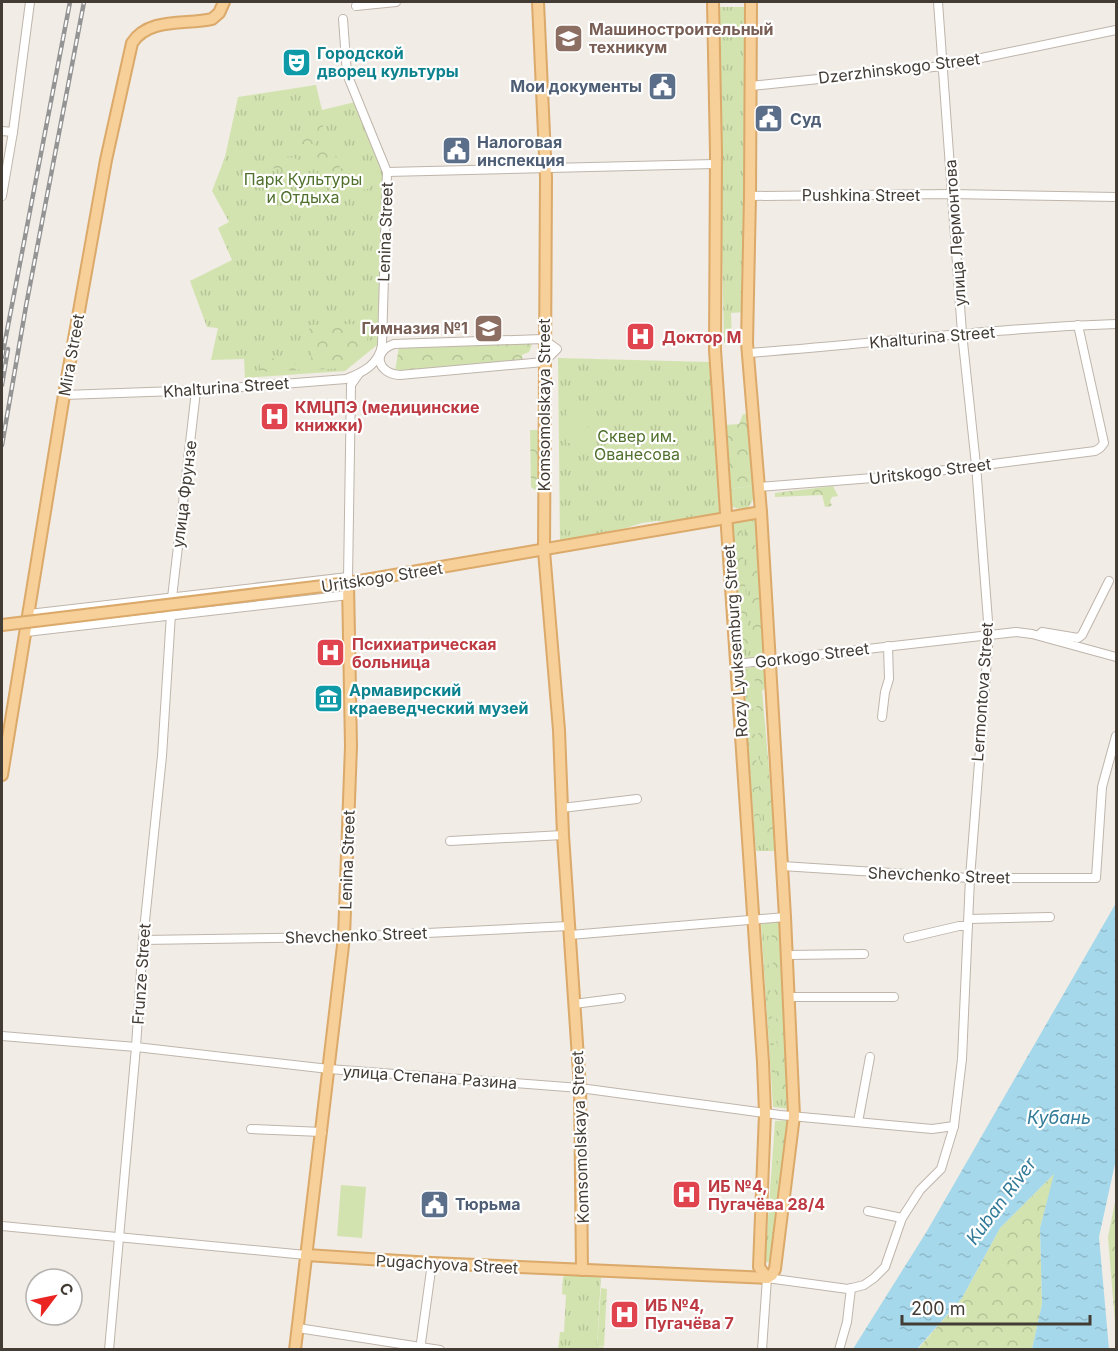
<svg xmlns="http://www.w3.org/2000/svg" width="1118" height="1351" viewBox="0 0 1118 1351" font-family="Inter,sans-serif">
<defs>
<pattern id="grass-tufts" width="24" height="20" patternUnits="userSpaceOnUse" patternTransform="scale(1.5)"><rect width="24" height="20" fill="#d3e3b0"/><path d="M3 7l-1-3M5 7V3M7 7l1-3M15 17l-1-3M17 17v-4M19 17l1-3" fill="none" stroke="#b6c498"/></pattern>
<pattern id="forest-crowns" width="20" height="18" patternUnits="userSpaceOnUse" patternTransform="scale(1.5)"><rect width="20" height="18" fill="#d3e3b0"/><path d="M2 6a3 3 0 1 1 6 0M12 15a3 3 0 1 1 6 0" fill="none" stroke="#b6c498"/></pattern>
<pattern id="water-ripples" width="26" height="14" patternUnits="userSpaceOnUse" patternTransform="scale(1.5)"><rect width="26" height="14" fill="#a5d8eb"/><path d="M2 4q2-2 4 0t4 0M15 11q2-2 4 0t4 0" fill="none" stroke="#8fbaca"/></pattern>
</defs>
<rect width="100%" height="100%" fill="#f1ece5"/>
<g fill="url(#grass-tufts)">
<path d="M717,7h31l-2,305 -15,1 1,29 -8,1z"/>
<path d="M316,85l6,25 33,-8 25,55 4,18 -3,141 -3,8 2,15 -3,6 -32,26 -100,7 -1,-19 -33,1 7,-32 -11,-1 -17,-46 42,-21 -14,-32 11,-6 -17,-31 13,-34 13,-60z"/>
<path d="M558,358l152,4 9,151 -48,9 -14,-1 -15,2 -16,5 -66,13z"/>
<path d="M754,486c1,15 -4,29 -23,20l-3,-17z"/>
<path d="M755,518l10,139 -23,1 -10,-136z"/>
<path d="M765,666l1,21 -4,4 10,112 3,3 3,45h-22l-14,-183z"/>
<path d="M782,920l8,189 -17,-2 -12,-183z"/>
<path d="M789,1120l-15,142h-9l10,-141z"/>
<path d="M567,1275l34,1 -4,70 7,1 -1,2 -45,1 2,-18h4l2,-37 -4,-1 1,-17z"/>
</g>
<g fill="url(#forest-crowns)">
<path d="M315,123l9,1 -16,33 -8,-3 -3,-7 11,-19z"/>
<path d="M325,133l15,34 -5,4 -1,3 -5,2 -17,-18z"/>
<path d="M283,155l17,5 -7,12 -7,1 -10,-5 -7,1 -3,-1 -1,-7z"/>
<path d="M345,166l10,3 21,14 -10,7 -14,-4 -17,-12 2,-3z"/>
<path d="M359,324l10,8 -5,21 -20,15 -32,2 -3,-45z"/>
<path d="M533,342l-4,10 -7,3 1,6 -128,10 4,-24z"/>
<path d="M259,348l23,17h17l2,-3 9,-1v8l-50,3z"/>
<path d="M743,414l6,1 5,71 -26,3 -3,-64 14,-1z"/>
<path d="M530,430h11l-1,59 -5,1 -4,-3z"/>
<path d="M833,486l5,10 -6,1 -2,4 2,5 -7,1 -3,-12 -47,2v-4z"/>
<path d="M753,520l10,128 -9,1 -9,-127z"/>
<path d="M741,523l8,119 -2,4h-4l-9,-122z"/>
<path d="M763,668l1,19 -3,3 15,159 -10,-1 -12,-179z"/>
<path d="M744,669l7,1 10,170 -5,-1z"/>
<path d="M779,923l8,166h-7l-9,-165z"/>
<path d="M763,925h3l10,155 -3,6z"/>
<path d="M787,1120l-14,136h-3l11,-135z"/>
<path d="M1055,1173l-15,55 2,76 -10,45 -115,1 45,-52 38,-70z"/>
<path d="M1116,1197v138l-8,-98z"/>
<path d="M601,1288l6,1 -3,57h-7z"/>
</g>
<g fill="#d3e3b0">
<rect x="566" y="406" width="22" height="37"/>
<path d="M341,1185l25,2 -4,51 -25,-2z"/>
</g>
<path fill="url(#water-ripples)" d="M1116,903v256l-17,78 10,112h-77l10,-45 -2,-76 14,-54 -54,54 -38,70 -45,51h-64l74,-118z"/>
<g fill="none" stroke-linecap="round" stroke-linejoin="round">
<defs>
<g id="minor">
<path d="M356,6l40,-4"/>
<path d="M751,86l192,-20 173,-36"/>
<path d="M2,131l11,1"/>
<path d="M387,172l328,-8"/>
<path d="M2,196l11,-64 17,-130"/>
<path d="M750,196l201,-2 165,3"/>
<path d="M543,339l14,10 -13,13 -144,13c-22,-1 -29,-23 -6,-31z"/>
<path d="M748,353c123,-9 245,-25 368,-29"/>
<path d="M64,395l141,-5 141,-11c18,-7 33,-15 36,-34l5,-173 -40,-98 -4,-55"/>
<path d="M759,487l139,-11 197,-25 5,-3 4,-5 -26,-118"/>
<path d="M348,579l3,-194 7,-10"/>
<path d="M29,614l319,-37"/>
<path d="M26,632l323,-37"/>
<path d="M1039,635l3,-3 36,6 4,-3 27,-54"/>
<path d="M736,664l280,-32 16,2 84,23"/>
<path d="M882,717l3,-25 4,-13 -1,-33"/>
<path d="M562,808l75,-9"/>
<path d="M450,841l113,-6"/>
<path d="M782,866l188,12h126l6,-91 14,-51"/>
<path d="M969,919l81,-2"/>
<path d="M570,935l215,-18"/>
<path d="M908,938l51,-12h9"/>
<path d="M143,940l201,-3 225,-11"/>
<path d="M787,955l77,-1"/>
<path d="M789,997h105"/>
<path d="M574,1004l47,-6"/>
<path d="M2,1036l134,11 193,22 251,19 200,27 152,14 22,-3"/>
<path d="M858,1122l12,-65"/>
<path d="M251,1129l71,3"/>
<path d="M868,1211l34,7"/>
<path d="M2,1226l304,29"/>
<path d="M298,1328l142,22"/>
<path d="M109,1350l27,-303 7,-107 19,-184 10,-158 24,-207"/>
<path d="M420,1350l12,-87"/>
<path d="M762,1350l5,-72 81,11 16,-4 10,-7 11,-11 17,-49 18,-28 21,-21 13,-43 8,-67 8,-181 19,-244 -13,-169 -14,-132 -24,-331"/>
<path d="M839,1350l8,-28 4,-34"/>
</g>
<g id="major">
<path d="M538,2l8,176 -2,373 15,179 4,105 17,253 2,182"/>
<path d="M713,2l3,151 -1,197 48,712 2,51 -6,154 8,11"/>
<path d="M751,2l-1,194 -3,147 14,169 24,405 9,199 -19,153 -3,6 -5,3"/>
<path d="M2,775l62,-380 42,-235 26,-117c17,-26 54,-18 80,-24l7,-6 5,-11"/>
<path d="M306,1255l126,8 335,15"/>
<path d="M295,1350l49,-413 7,-191 -3,-163 413,-71"/>
</g>
</defs>
<use href="#minor" stroke="#bfb5ab" stroke-width="10"/>
<use href="#major" stroke="#dba96a" stroke-width="14"/>
<use href="#minor" stroke="#fff" stroke-width="8"/>
<use href="#major" stroke="#f7cf98" stroke-width="10"/>
<defs>
<g id="rail">
<path d="M2,357l68,-355"/>
<path d="M2,385l6,-36"/>
<path d="M2,445l24,-139 58,-304"/>
</g>
</defs>
<use href="#rail" stroke="#949494" stroke-width="4.5"/>
<use href="#rail" stroke="#fff" stroke-width="2" stroke-dasharray="7" stroke-linecap="butt"/>
<defs>
<path id="major-bridge" d="M2,625l346,-42"/>
</defs>
<use href="#major-bridge" stroke="#dba96a" stroke-width="14" stroke-linecap="butt"/>
<use href="#major-bridge" stroke="#f7cf98" stroke-width="10"/>
</g>
<defs>
<symbol id="university-square" viewBox="-11 -11 22 22"><rect x="-9" y="-9" width="18" height="18" rx="4" fill="#8d6e63" stroke="#fff"/><path d="M0-5L7-2L0 1L-7-2ZM-4 1L0 2.5L4 1V4Q0 6-4 4Z" fill="#fff"/></symbol>
<symbol id="theatre-square" viewBox="-11 -11 22 22"><rect x="-9" y="-9" width="18" height="18" rx="4" fill="#0f9aa8" stroke="#fff"/><path d="M-5-5.5Q0-4 5-5.5V0Q5 5 0 6Q-5 5-5 0ZM-3.3-2.5H-1v1.5H-3.3ZM1-2.5H3.3v1.5H1ZM-2.8 1Q0 5.5 2.8 1Z" fill="#fff"/></symbol>
<symbol id="civic-square" viewBox="-11 -11 22 22"><rect x="-9" y="-9" width="18" height="18" rx="4" fill="#5c6f8a" stroke="#fff"/><path d="M-.6-6.5H3V-4.5H.6V-3L4-1V1h2V6H-6V1h2V-1L-.6-3ZM-1.2 2.5V6h2.4V2.5Z" fill="#fff"/></symbol>
<symbol id="school-square" viewBox="-11 -11 22 22"><rect x="-9" y="-9" width="18" height="18" rx="4" fill="#8d6e63" stroke="#fff"/><path d="M0-5L7-2L0 1L-7-2ZM-4 1L0 2.5L4 1V4Q0 6-4 4Z" fill="#fff"/></symbol>
<symbol id="hospital-square" viewBox="-11 -11 22 22"><rect x="-9" y="-9" width="18" height="18" rx="4" fill="#e0444e" stroke="#fff"/><path d="M-5-5h3v3.5h4V-5h3V5h-3V1.5h-4V5h-3Z" fill="#fff"/></symbol>
<symbol id="museum-square" viewBox="-11 -11 22 22"><rect x="-9" y="-9" width="18" height="18" rx="4" fill="#0f9aa8" stroke="#fff"/><path d="M0-6L6-3V-2H-6V-3ZM-5-1h2V3h-2ZM-1-1h2V3h-2ZM3-1h2V3H3ZM-6 4H6V6H-6Z" fill="#fff"/></symbol>
</defs>
<g fill-rule="evenodd">
<use href="#university-square" x="552" y="22" width="33" height="33"/>
<use href="#theatre-square" x="280" y="46" width="33" height="33"/>
<use href="#civic-square" x="646" y="70" width="33" height="33"/>
<use href="#civic-square" x="752" y="102" width="33" height="33"/>
<use href="#civic-square" x="440" y="134" width="33" height="33"/>
<use href="#school-square" x="472" y="312" width="33" height="33"/>
<use href="#hospital-square" x="624" y="320" width="33" height="33"/>
<use href="#hospital-square" x="258" y="400" width="33" height="33"/>
<use href="#hospital-square" x="314" y="636" width="33" height="33"/>
<use href="#museum-square" x="312" y="682" width="33" height="33"/>
<use href="#hospital-square" x="670" y="1178" width="33" height="33"/>
<use href="#civic-square" x="418" y="1188" width="33" height="33"/>
<use href="#hospital-square" x="608" y="1298" width="33" height="33"/>
</g>
<g text-anchor="middle" dominant-baseline="central" stroke-width="4.5" stroke-linejoin="round" paint-order="stroke">
<g font-size="16" font-weight="bold" fill="#785e54" stroke="#fff" text-anchor="start">
<text x="589" y="29">Машиностроительный<tspan x="589" dy="18">техникум</tspan></text>
<text x="468" y="328" text-anchor="end">Гимназия №1</text>
</g>
<g font-size="16" font-weight="bold" fill="#0d838f" stroke="#fff" text-anchor="start">
<text x="317" y="53">Городской<tspan x="317" dy="18">дворец культуры</tspan></text>
<text x="349" y="690">Армавирский<tspan x="349" dy="18">краеведческий музей</tspan></text>
</g>
<g font-size="16" fill="#433c35" stroke="#fff">
<text transform="translate(899 68) rotate(-7)">Dzerzhinskogo Street</text>
<text x="861" y="195">Pushkina Street</text>
<text transform="translate(385 232) rotate(-88)">Lenina Street</text>
<text transform="translate(955 233) rotate(-94)">улица Лермонтова</text>
<text transform="translate(932 337) rotate(-5)">Khalturina Street</text>
<text transform="translate(71 355) rotate(-80)">Mira Street</text>
<text transform="translate(226 387) rotate(-4)">Khalturina Street</text>
<text transform="translate(544 405) rotate(-90)">Komsomolskaya Street</text>
<text transform="translate(930 471) rotate(-7)">Uritskogo Street</text>
<text transform="translate(184 494) rotate(-83)">улица Фрунзе</text>
<text transform="translate(382 577) rotate(-9)">Uritskogo Street</text>
<text transform="translate(735 641) rotate(-94)">Rozy Lyuksemburg Street</text>
<text transform="translate(812 655) rotate(-7)">Gorkogo Street</text>
<text transform="translate(982 692) rotate(-86)">Lermontova Street</text>
<text transform="translate(347 860) rotate(-88)">Lenina Street</text>
<text transform="translate(939 875) rotate(2)">Shevchenko Street</text>
<text transform="translate(356 935) rotate(-2)">Shevchenko Street</text>
<text transform="translate(141 974) rotate(-86)">Frunze Street</text>
<text transform="translate(430 1077) rotate(4)">улица Степана Разина</text>
<text transform="translate(580 1137) rotate(-92)">Komsomolskaya Street</text>
<text transform="translate(447 1264) rotate(3)">Pugachyova Street</text>
</g>
<g font-size="16" font-weight="bold" fill="#4e5e75" stroke="#fff" text-anchor="start">
<text x="642" y="86" text-anchor="end">Мои документы</text>
<text x="790" y="119">Суд</text>
<text x="477" y="142">Налоговая<tspan x="477" dy="18">инспекция</tspan></text>
<text x="455" y="1204">Тюрьма</text>
</g>
<g font-size="16" fill="#50702d" stroke="#fff">
<text x="303" y="179">Парк Культуры<tspan x="303" dy="18">и Отдыха</tspan></text>
<text x="637" y="436">Сквер им.<tspan x="637" dy="18">Ованесова</tspan></text>
</g>
<g font-size="16" font-weight="bold" fill="#be3a42" stroke="#fff" text-anchor="start">
<text x="662" y="337">Доктор М</text>
<text x="295" y="407">КМЦПЭ (медицинские<tspan x="295" dy="18">книжки)</tspan></text>
<text x="352" y="644">Психиатрическая<tspan x="352" dy="18">больница</tspan></text>
<text x="708" y="1186">ИБ №4,<tspan x="708" dy="18">Пугачёва 28/4</tspan></text>
<text x="645" y="1305">ИБ №4,<tspan x="645" dy="18">Пугачёва 7</tspan></text>
</g>
<g font-size="18" font-style="italic" fill="#327b98" stroke="#fff">
<text x="1059" y="1117">Кубань</text>
<text transform="translate(1001 1201) rotate(-53)">Kuban River</text>
</g>
</g>
<rect width="1118" height="1351" fill="none" stroke="#433c35" stroke-width="6"/>
<g transform="translate(54 1297) rotate(58)"><circle r="28" fill="#ffffff" stroke="#b4b1ae" stroke-width="1.5"/>
<path d="M0-4.5L10 22L0 15L-10 22Z" fill="#eb2522"/>
<text y="-9" font-size="16" font-weight="bold" text-anchor="middle" fill="#433c35">С</text>
</g>
<path d="M902 1315v9h188v-9" fill="none" stroke="#433c35" stroke-width="3"/>
<text x="911" y="1315" font-size="18" fill="#433c35" stroke="#ffffff" stroke-width="4.5" paint-order="stroke">200 m</text>
</svg>
